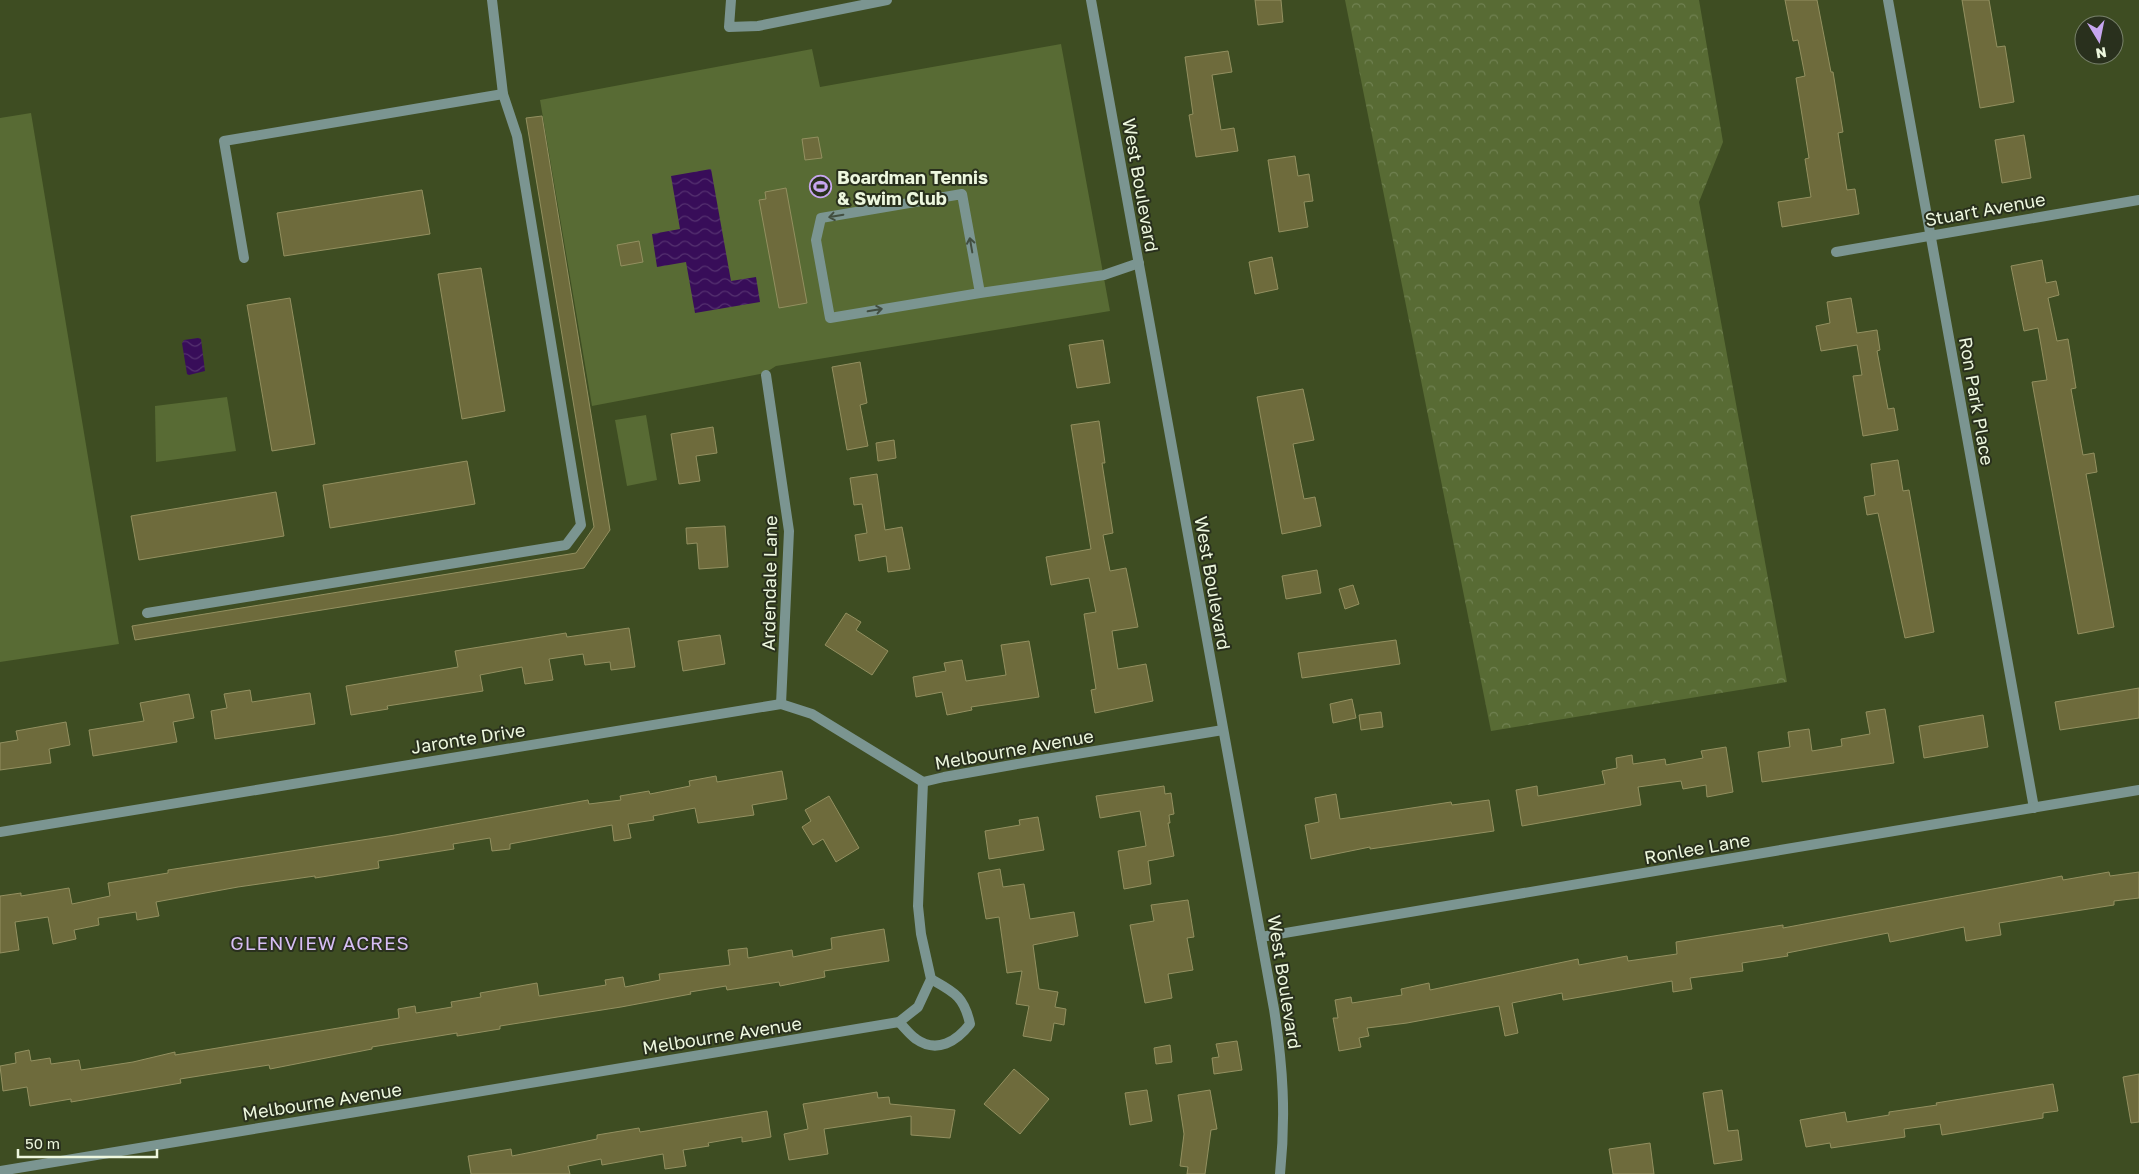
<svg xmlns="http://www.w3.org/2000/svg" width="2139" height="1174" viewBox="0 0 2139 1174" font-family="'Golos Text',sans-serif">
<defs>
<pattern id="forest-crowns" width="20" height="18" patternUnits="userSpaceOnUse" patternTransform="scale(1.25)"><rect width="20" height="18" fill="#586b34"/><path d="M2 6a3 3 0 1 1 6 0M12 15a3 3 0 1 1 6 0" fill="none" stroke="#708151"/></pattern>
<pattern id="water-waves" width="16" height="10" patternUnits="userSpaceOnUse" patternTransform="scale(1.25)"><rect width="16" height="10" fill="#380d59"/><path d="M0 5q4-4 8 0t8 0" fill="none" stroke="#553170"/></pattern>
</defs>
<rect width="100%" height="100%" fill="#3e4d22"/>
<g fill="#586b34">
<path d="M1061,44l49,267 -334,55 -11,7 -173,33 -52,-306 272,-51 8,38z"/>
<path d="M31,113l88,531 -119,18v-544z"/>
<path d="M227,397l9,54 -80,11 -1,-56z"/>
<path d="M646,415l11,65 -30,6 -12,-66z"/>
</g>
<path fill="url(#forest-crowns)" d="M1345,0h354l24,142 -24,60 88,480 -296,49z"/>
<g fill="url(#water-waves)">
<path d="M711,169l20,112 25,-4 4,25 -65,11 -9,-51 -29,5 -5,-33 28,-5 -9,-53z"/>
<path d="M198,338l3,1 4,32 -16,4 -2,-1 -5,-31 2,-3z"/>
</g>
<g fill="#6e6b3c" stroke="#939060">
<path d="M1255,0h26l2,22 -25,3z"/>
<path d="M1785,0h32l14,72h2l10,60 -5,1 9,57 8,-1 4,25 -77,13 -4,-25 33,-5 -6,-38 4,-1 -13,-80 9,-2 -7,-36 -5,1z"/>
<path d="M1962,0h27l8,47 8,-1 9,56 -34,6z"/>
<path d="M1228,51l4,21 -20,3 9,55 13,-2 4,23 -42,6 -7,-42 4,-1 -8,-57z"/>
<path d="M542,116l68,414 -26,38 -449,72 -3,-14 444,-73 18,-26 -68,-409z"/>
<path d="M2024,135l7,43 -29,5 -7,-43z"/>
<path d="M818,137l4,21 -17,2 -3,-21z"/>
<path d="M1295,156l3,20 11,-2 4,27 -9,1 4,25 -29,5 -11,-72z"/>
<path d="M786,188l21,115 -28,5 -20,-108 7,-1 -1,-7z"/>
<path d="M422,190l8,44 -146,22 -7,-43z"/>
<path d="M639,241l4,21 -22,4 -4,-21z"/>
<path d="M1272,257l6,32 -23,5 -6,-32z"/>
<path d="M2042,260l4,23 10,-2 3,14 -11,3 9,43 11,-2 8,49 -5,1 12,66 11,-2 3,19 -11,2 28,153 -36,7 -46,-252 15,-2 -9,-52 -14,3 -13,-65z"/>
<path d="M481,268l24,143 -43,8 -24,-145z"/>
<path d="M290,298l25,146 -43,7 -25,-146z"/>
<path d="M1851,298l6,35 20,-3 3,20 -3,1 11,58 6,-1 4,22 -35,6 -10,-60 9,-1 -5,-30 -36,6 -5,-25 14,-3 -3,-21z"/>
<path d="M1103,340l7,43 -33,5 -8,-43z"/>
<path d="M860,362l7,41 -7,2 8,41 -21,4 -15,-83z"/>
<path d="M1303,389l11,51 -21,4 11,55 11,-2 6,29 -39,8 -25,-137z"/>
<path d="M1099,421l6,42h-3l11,70 -10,2 7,36 16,-3 12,59 -26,4 6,38 28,-5 7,37 -58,12 -4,-23 5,-1 -12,-75 12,-2 -7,-34 -38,7 -5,-28 45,-8 -20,-124z"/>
<path d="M713,427l4,26 -21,3 4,25 -21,3 -8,-50z"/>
<path d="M894,440l2,18 -18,3 -2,-18z"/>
<path d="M1898,460l5,31 6,-1 25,142 -29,6 -27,-125 -11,2 -3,-18 11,-2 -4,-31z"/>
<path d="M467,461l8,43 -145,24 -7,-43z"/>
<path d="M877,474l8,56 17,-3 8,42 -22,3 -2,-16 -27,5 -4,-26 12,-2 -5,-29 -8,1 -4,-27z"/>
<path d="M276,492l8,44 -145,24 -8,-44z"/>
<path d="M725,526l3,41 -29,2 -2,-26 -10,1 -1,-16z"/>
<path d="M1317,570l4,23 -35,6 -4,-23z"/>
<path d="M1353,585l6,19 -14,5 -6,-20z"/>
<path d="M846,613l15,9 -5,8 32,21 -16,24 -47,-30z"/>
<path d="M629,628l6,39 -24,3 -1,-8 -25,3 -2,-11 -34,5 4,21 -28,4 -3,-17 -42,8 3,16 -96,15 1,3 -37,6 -5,-29 112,-19 -3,-16 111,-18 1,4z"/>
<path d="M720,635l5,29 -42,7 -5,-30z"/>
<path d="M1396,640l4,24 -98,14 -4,-25z"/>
<path d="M1029,641l10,56 -68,10 1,3 -25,5 -5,-23 -26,5 -3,-20 33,-6 -2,-8 18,-3 4,21 40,-6 -5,-30z"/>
<path d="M2139,688v30l-79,12 -5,-28z"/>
<path d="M250,690l2,12 58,-9 5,31 -100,15 -4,-28 16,-3 -3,-14z"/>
<path d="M189,694l5,24 -21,4 4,20 -84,14 -4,-26 55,-9 -4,-18z"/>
<path d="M1352,699l4,19 -23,5 -3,-19z"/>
<path d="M1885,709l9,54 -132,19 -4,-30 32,-5 -2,-15 21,-3 3,22 30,-5 -1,-7 29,-5 -4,-22z"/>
<path d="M1381,712l2,15 -22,3 -2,-15z"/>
<path d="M1983,715l5,32 -64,11 -5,-32z"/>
<path d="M66,722l4,23 -21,4 2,14 -51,7v-27l18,-3 -2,-9z"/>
<path d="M1726,747l7,45 -26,5 -1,-12 -23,4 -2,-8 -43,6 3,18 -119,21 -6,-36 21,-4 1,10 67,-12 -3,-13 15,-3 -1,-10 16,-3 1,9 32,-5 1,6 37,-7 -2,-7z"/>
<path d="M782,771l5,28 -35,6 2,10 -56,8 -3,-15 -42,8 1,4 -26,4 3,14 -17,3 -2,-16 -102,19v5l-18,2 -2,-13 -37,6 1,5 -76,12 1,7 -64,10v-2l-77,11 -82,15 3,14 -22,4 -1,-8 -38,6 1,7 -25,5 2,9 -23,5 -5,-27 -33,5 4,28 -19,3v-57l21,-3v3l48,-8 3,16 38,-8 -2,-13 60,-10v-3l227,-35 193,-35 1,4 32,-4 -1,-4 29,-5 1,3 40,-8 -1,-5 27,-5 1,6z"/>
<path d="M1164,786l1,8 6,-1 3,21 -5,1 1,8h-2l6,33 -26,5 3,23 -27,5 -6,-38 28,-5 -6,-35 -40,7 -4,-22z"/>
<path d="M1336,794l4,25 111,-17 1,3 37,-5 5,31 -124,18v-2l-59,12 -6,-34 14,-3 -4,-24z"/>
<path d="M829,796l30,52 -23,14 -13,-23 -10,6 -11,-18 9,-6 -6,-11z"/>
<path d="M1038,817l6,33 -55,9 -4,-28 35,-6 -1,-5z"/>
<path d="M1000,869l3,18 21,-3 6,35 44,-7 4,24 -45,9 6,44 19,3 -3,15 11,2 -2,16 -10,-2 -3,18 -28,-5 6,-30 -13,-2 6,-33 -15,2 -8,-56 -13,2 -8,-46z"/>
<path d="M2109,872l1,4 29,-4v26l-25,3v4l-115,18 2,12 -35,6 -2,-14 -74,15 -2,-9 -101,20 1,3 -46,7 1,8 -53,7 2,11 -19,3 -1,-11 -109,19 -1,-7 -50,10 6,30 -13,3 -6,-30 -92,17 -40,5 2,8 -10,2 2,9 -22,4 -6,-33h5l-3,-18 16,-3 1,6 50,-8 -1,-6 28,-6 1,7 148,-31 1,6 48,-9 1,5 49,-7 -1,-12 107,-17v3l258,-48 21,-4 1,4z"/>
<path d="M1188,900l6,37 -7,1 6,32 -25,4 4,24 -27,5 -15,-78 24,-4 -3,-16z"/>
<path d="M884,929l5,32 -65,10 1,6 -45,9 -1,-4 -52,8 -1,-4 -36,6 1,2 -70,13 -121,19v3l-43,7v-3l-85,14v2l-102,20 -1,-4 -89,14 1,4 -110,19v-3l-41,7 -3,-19 -24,4 -3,-25 16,-3 -1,-10 14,-3 2,11 19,-3 1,6 28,-4 2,10 52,-8 42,-10v3l224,-37 -1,-9 17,-3 1,7 36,-6 -1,-5 30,-5 -1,-4 57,-10 2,13 67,-11 -1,-5 18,-3 2,10 35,-7 -1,-6 71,-9 -2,-15 19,-2 1,10 44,-8 1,7 39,-8 -1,-11z"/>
<path d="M1237,1041l5,29 -28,4 -2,-16 7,-1 -3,-13z"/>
<path d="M1170,1045l2,17 -16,2 -2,-16z"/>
<path d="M1014,1069l35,30 -29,35 -36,-30z"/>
<path d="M2139,1074v48l-8,1 -8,-46z"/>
<path d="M2053,1084l5,27 -15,2v5l-101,17 -2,-11 -36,5 1,8 -74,11 -1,-5 -24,4 -6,-27 45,-8 2,10 42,-7v-3l48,-7 -1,-2z"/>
<path d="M1147,1090l5,31 -22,4 -5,-32z"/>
<path d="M1210,1090l7,39 -6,1 -6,44h-18l1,-7 -8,-1 4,-32 -6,-39z"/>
<path d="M1722,1090l6,41 10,-1 4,30 -28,4 -11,-71z"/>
<path d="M877,1092l1,6 11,-1 1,7 65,6 -5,28 -39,-3v-19l-87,13 4,25 -39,6 -5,-26 24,-5 -5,-25z"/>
<path d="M767,1111l4,26 -29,5v-5l-34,6 1,3 -26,4 3,16 -21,3 -2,-15 -61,11 -1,-6 -33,7 2,8h-99l-3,-18 43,-7 1,7 85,-17v-4l42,-7 1,4z"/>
<path d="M1650,1143l4,31h-41l-4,-25z"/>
</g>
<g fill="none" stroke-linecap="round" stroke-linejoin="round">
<g stroke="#7b9591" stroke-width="10">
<path d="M731,0l-2,27 29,-1 129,-26"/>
<path d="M244,258l-20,-117 279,-47"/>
<path d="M980,293l-18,-99 -141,24 -5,22 14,78 150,-25 124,-18 35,-12"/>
<path d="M147,613l419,-68 15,-20 -64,-389 -14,-42 -11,-94"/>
<path d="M899,1022c5,5 11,13 17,17 21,15 41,2 54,-15 -6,-28 -16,-32 -39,-45"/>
</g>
<g stroke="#7b9591" stroke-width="10">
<path d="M1888,0l146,808"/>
<path d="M1836,252l303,-52"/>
<path d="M766,375l23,156 -8,173"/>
<path d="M923,782l21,-5 96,-17 183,-30"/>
<path d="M0,832l781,-128 31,10 111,68"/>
<path d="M1261,937l878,-147"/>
<path d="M0,1171l899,-149 19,-15 13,-28 -10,-45 -3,-28 5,-124"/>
</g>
<path stroke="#7b9591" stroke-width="10" d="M1091,0l183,1009c9,58 12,106 6,165"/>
</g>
<defs><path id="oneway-shaft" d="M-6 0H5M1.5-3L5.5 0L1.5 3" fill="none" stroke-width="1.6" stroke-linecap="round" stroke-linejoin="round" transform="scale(1.25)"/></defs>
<g stroke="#424e40">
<use href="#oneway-shaft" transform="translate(836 216) rotate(170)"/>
<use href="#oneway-shaft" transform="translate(971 245) rotate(-100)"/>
<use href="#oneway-shaft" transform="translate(875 310) rotate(-10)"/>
</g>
<defs>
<symbol id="stadium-ring" viewBox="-11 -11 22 22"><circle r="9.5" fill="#29301d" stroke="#c7a6ef" stroke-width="1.5"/><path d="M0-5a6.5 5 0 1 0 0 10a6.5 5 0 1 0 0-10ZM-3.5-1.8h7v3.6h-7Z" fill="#c7a6ef"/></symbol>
</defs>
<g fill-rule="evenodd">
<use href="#stadium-ring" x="808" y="174" width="25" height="25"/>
</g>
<g text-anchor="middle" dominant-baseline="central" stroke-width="4" stroke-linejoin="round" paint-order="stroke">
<g font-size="18" font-weight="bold" fill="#edf7de" stroke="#29301d" text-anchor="start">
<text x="837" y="177">Boardman Tennis<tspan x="837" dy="21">&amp; Swim Club</tspan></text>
</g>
<g font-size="18" fill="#edf7de" stroke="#29301d">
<text transform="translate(1141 185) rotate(80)">West Boulevard</text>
<text transform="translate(1985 209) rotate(-10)">Stuart Avenue</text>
<text transform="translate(1977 401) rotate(80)">Ron Park Place</text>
<text transform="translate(769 583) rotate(-89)">Ardendale Lane</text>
<text transform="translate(1213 583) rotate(80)">West Boulevard</text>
<text transform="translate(468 738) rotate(-9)">Jaronte Drive</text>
<text transform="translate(1014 749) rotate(-10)">Melbourne Avenue</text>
<text transform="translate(1697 848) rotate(-10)">Ronlee Lane</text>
<text transform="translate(1285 982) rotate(81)">West Boulevard</text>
<text transform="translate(722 1035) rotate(-9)">Melbourne Avenue</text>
<text transform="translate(322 1101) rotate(-9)">Melbourne Avenue</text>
</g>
<g font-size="19" letter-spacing="1" fill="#d7bef5" stroke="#29301d">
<text x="320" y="942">GLENVIEW ACRES</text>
</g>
</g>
<g transform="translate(2099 40) rotate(170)"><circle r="24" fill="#29301d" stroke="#77806a"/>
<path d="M0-4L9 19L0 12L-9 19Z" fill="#c7a6ef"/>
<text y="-8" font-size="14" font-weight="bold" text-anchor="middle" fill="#edf7de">N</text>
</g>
<path d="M18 1149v8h139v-8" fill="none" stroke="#edf7de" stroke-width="2.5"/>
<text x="25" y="1149" font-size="15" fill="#edf7de" stroke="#29301d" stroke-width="4" paint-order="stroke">50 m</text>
</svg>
